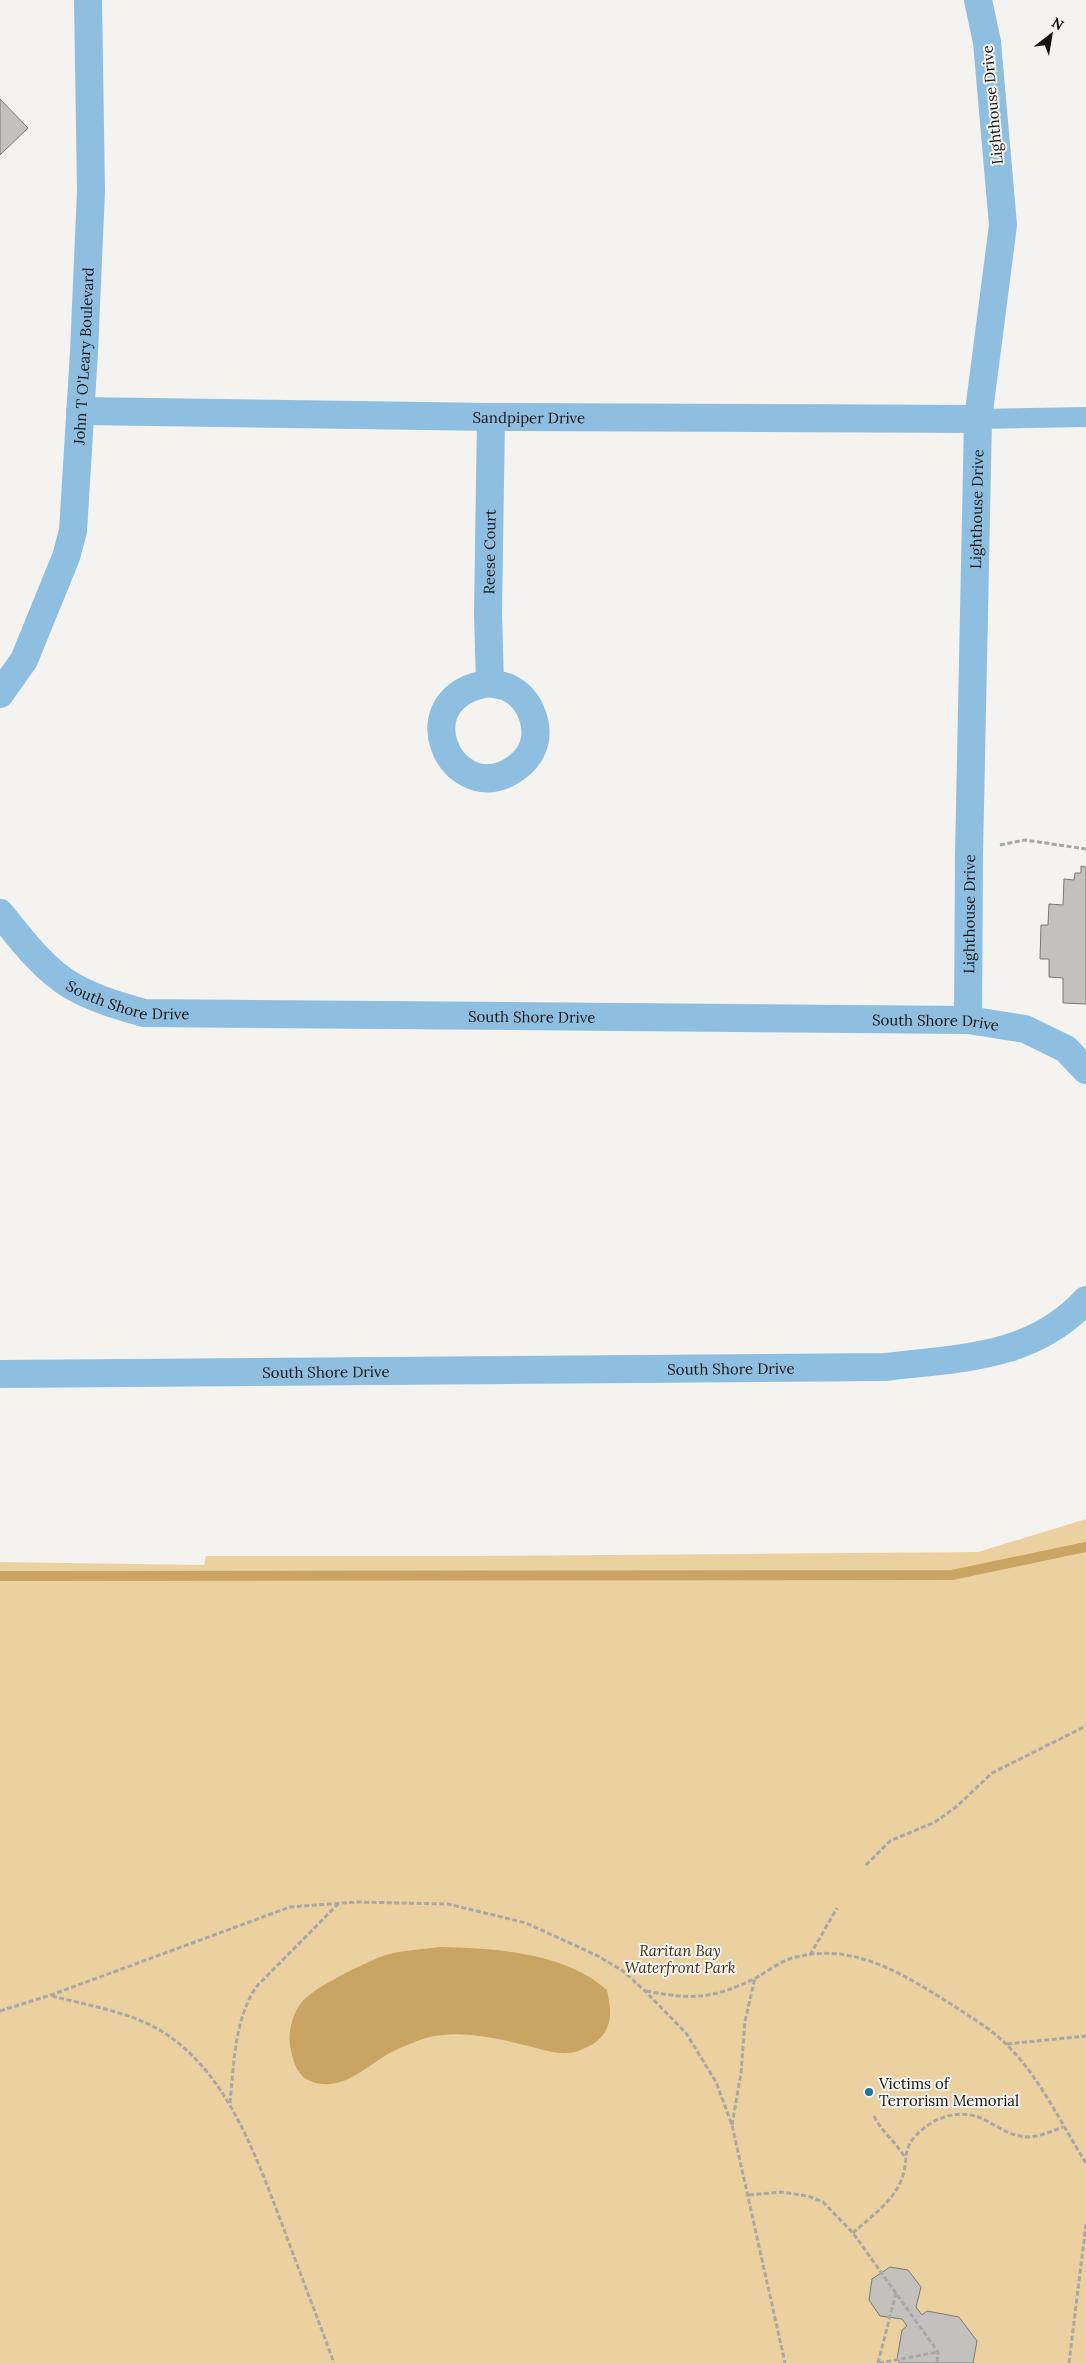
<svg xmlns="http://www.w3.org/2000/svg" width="1086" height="2363" viewBox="0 0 1086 2363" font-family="Lora,serif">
<rect width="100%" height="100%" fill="#f5f3f0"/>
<path fill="#ecd1a0" d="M1086,1519v844h-1086v-801l204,3 2,-9h256l516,-4z"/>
<path fill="#c9a563" d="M439,1947c54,1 126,5 168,43 5,23 6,40 -14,54 -7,4 -17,9 -25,9 -14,1 -27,-4 -40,-7 -31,-8 -71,-17 -102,-8 -12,4 -27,10 -38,16 -25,15 -48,39 -78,27 -14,-6 -17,-21 -20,-35 -2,-13 2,-32 11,-43 11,-15 63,-40 82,-47 17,-6 38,-6 56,-9z"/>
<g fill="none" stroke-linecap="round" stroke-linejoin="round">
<path stroke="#c9a563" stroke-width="10" d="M0,1576l952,-1 134,-28"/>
</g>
<g fill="#c2c1be" stroke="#7a7876">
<path d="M0,99l28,29 -28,27z"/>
<path d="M1081,866l5,1v137l-23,-1v-25l-14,-1v-18h-9l1,-34h7l1,-21 14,1 1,-26 10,1 1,-7h6z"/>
<path d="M890,2267l18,3 13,17 -5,20 6,8 5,-4 32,6 18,24 -4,22h-73l-3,-4 5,-29 5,-4 -5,-7 -22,-3 -11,-16 3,-21z"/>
</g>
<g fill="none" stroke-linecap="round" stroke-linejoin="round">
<g stroke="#a9a7a5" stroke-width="3" stroke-dasharray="5 2.5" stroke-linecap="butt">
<path d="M1000,845l25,-5 61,9"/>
<path d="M866,1865l24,-24 45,-19 21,-15 36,-34 94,-47"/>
<path d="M810,1955l27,-47"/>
<path d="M646,1991c46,9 67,8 110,-13 12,-7 26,-18 40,-21 60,-15 110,19 158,49 18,12 37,23 52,38 34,33 55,80 80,119"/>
<path d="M52,1996c34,9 73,15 104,32 72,40 101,132 129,204 16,44 33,87 49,131"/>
<path d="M0,2011l51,-16 239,-88 66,-5 92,2 78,19 72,33 25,15 22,20 41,42 30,49 16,43 53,238"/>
<path d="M1007,2044l79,-8"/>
<path d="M230,2103c4,-39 4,-82 26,-116l82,-83"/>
<path d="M874,2116c7,15 21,25 30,40"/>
<path d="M732,2125l9,-52 4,-52 10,-43"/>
<path d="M749,2195l32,-3 27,4 15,6 30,31 85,119 -1,11"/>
<path d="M853,2233c16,-15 38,-30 47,-50 11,-22 -2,-34 23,-54 17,-15 44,-20 64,-8 14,8 26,16 43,16 11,-1 22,-6 33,-10"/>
<path d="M878,2363l18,-70"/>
<path d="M879,2363l59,-11"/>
<path d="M1069,2363l17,-139"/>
</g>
<path stroke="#8ebfe0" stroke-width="20" d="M978,419l108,-2"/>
<g stroke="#8ebfe0" stroke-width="28">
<path id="s1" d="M80,411l411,6 487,2"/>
<path id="s2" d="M490,683c6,2 13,2 19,5 22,11 34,42 21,65 -5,9 -13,15 -22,20 -59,30 -106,-77 -18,-90l-2,-70 3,-196"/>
<path id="s3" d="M0,694l24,-34 42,-103 7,-26 11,-179 7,-161 -3,-191"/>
<path id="s4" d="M0,913c20,25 44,57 72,73 23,13 47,20 72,27l824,7 57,9 41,20 20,21"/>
<path id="s5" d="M968,1020l1,-165 9,-436 25,-194 -16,-183 -9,-42"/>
<path id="s6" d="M0,1374l885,-7c74,-9 147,-8 201,-67"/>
</g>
</g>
<circle fill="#1d75a4" stroke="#f5f3f0" stroke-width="2" cx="869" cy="2092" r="5"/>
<g text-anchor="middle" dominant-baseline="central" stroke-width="4" stroke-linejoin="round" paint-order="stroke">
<g font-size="15" fill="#141312" stroke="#f5f3f0">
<text transform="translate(992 105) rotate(-95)">Lighthouse Drive</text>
<text stroke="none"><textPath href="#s3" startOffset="355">John T O'Leary Boulevard</textPath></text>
<text stroke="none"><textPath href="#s1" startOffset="449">Sandpiper Drive</textPath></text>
<text stroke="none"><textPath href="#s5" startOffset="511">Lighthouse Drive</textPath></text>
<text stroke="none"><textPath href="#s2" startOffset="426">Reese Court</textPath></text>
<text stroke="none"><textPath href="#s5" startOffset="106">Lighthouse Drive</textPath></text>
<text stroke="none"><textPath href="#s4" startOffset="162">South Shore Drive</textPath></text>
<text stroke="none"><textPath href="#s4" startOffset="568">South Shore Drive</textPath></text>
<text stroke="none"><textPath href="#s4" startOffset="972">South Shore Drive</textPath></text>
<text stroke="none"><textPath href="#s6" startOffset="731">South Shore Drive</textPath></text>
<text stroke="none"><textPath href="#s6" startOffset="326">South Shore Drive</textPath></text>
</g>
<g font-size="15" font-style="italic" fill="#413214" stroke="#f5f3f0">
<text x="680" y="1950">Raritan Bay<tspan x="680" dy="17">Waterfront Park</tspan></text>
</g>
<g font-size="15" fill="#141312" stroke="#f5f3f0" text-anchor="start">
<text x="879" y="2083">Victims of<tspan x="879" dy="17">Terrorism Memorial</tspan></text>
</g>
</g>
<g transform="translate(1051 35) rotate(31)" stroke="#f5f3f0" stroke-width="4" paint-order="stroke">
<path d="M0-4L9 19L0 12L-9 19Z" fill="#141312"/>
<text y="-8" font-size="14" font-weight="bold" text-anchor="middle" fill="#141312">N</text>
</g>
</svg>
